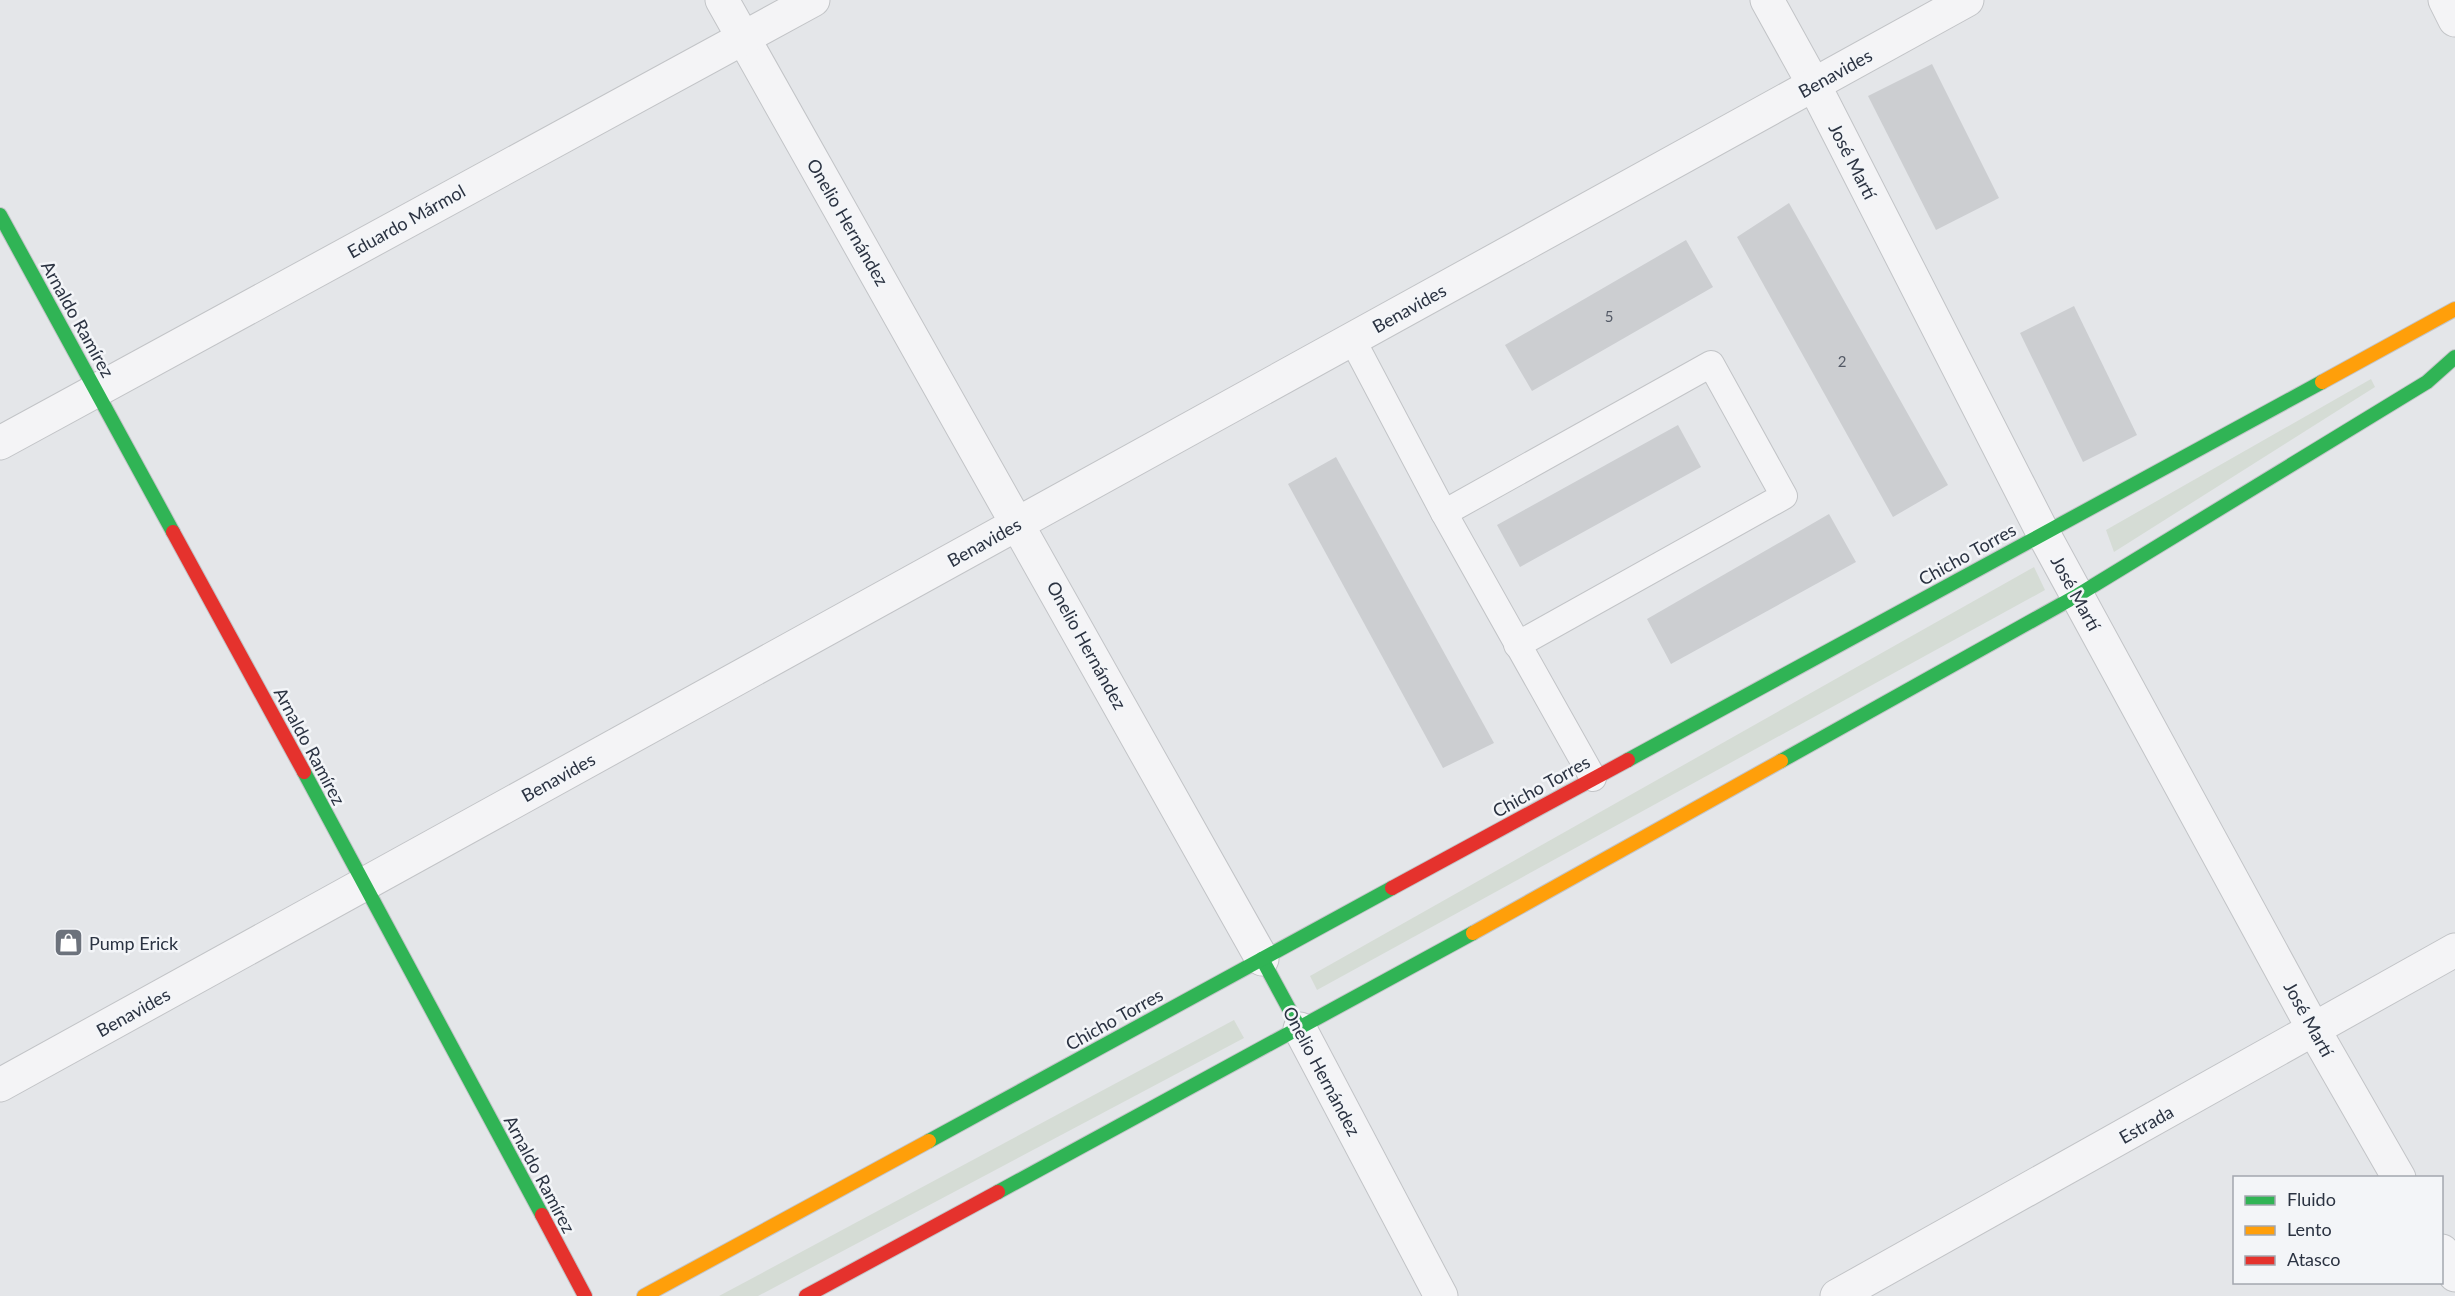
<svg xmlns="http://www.w3.org/2000/svg" width="2455" height="1296" viewBox="0 0 2455 1296" font-family="Lato,sans-serif">
<rect width="100%" height="100%" fill="#e4e6e9"/>
<g fill="#d5dcd5">
<path d="M2371,379l4,8 -261,165 -8,-22z"/>
<path d="M2034,567l11,23 -728,400 -7,-14z"/>
<path d="M1234,1020l10,18 -486,258h-39z"/>
</g>
<g fill="#ccced1">
<path d="M1932,64l67,134 -63,32 -68,-134z"/>
<path d="M1789,203l159,282 -55,32 -156,-280z"/>
<path d="M1686,240l27,47 -181,104 -27,-46z"/>
<path d="M2074,306l63,129 -54,27 -63,-129z"/>
<path d="M1678,425l23,42 -181,100 -23,-42z"/>
<path d="M1336,457l158,286 -51,25 -155,-284z"/>
<path d="M1829,514l27,48 -185,102 -24,-45z"/>
</g>
<g fill="none" stroke-linecap="round" stroke-linejoin="round">
<defs>
<g id="lane">
<path d="M1352,339l92,174 149,265"/>
<path d="M1444,513l267,-149 73,132 -267,149"/>
</g>
<g id="street">
<path d="M722,0l540,959"/>
<path d="M1767,0l47,85 229,448 271,497 85,148"/>
<path d="M2445,0l10,20"/>
<path d="M0,443l813,-443"/>
<path d="M1300,1029l141,267"/>
<path d="M0,1085l1967,-1085"/>
<path d="M2442,1251l13,24"/>
<path d="M1837,1296l618,-346"/>
</g>
<g id="fast">
<path d="M0,215l173,317"/>
<path d="M1628,760l694,-378"/>
<path d="M1781,761l297,-166 349,-213 28,-25"/>
<path d="M304,772l238,443"/>
<path d="M1262,959l38,70"/>
<path d="M929,1141l463,-253"/>
<path d="M998,1192l475,-259"/>
</g>
<g id="slow">
<path d="M2322,382l133,-73"/>
<path d="M1473,933l308,-172"/>
<path d="M644,1296l285,-155"/>
</g>
<g id="jam">
<path d="M173,532l131,240"/>
<path d="M1392,888l236,-128"/>
<path d="M542,1215l43,81"/>
<path d="M806,1296l192,-104"/>
</g>
</defs>
<use href="#lane" stroke="#c2c4c7" stroke-width="28"/>
<use href="#street" stroke="#c2c4c7" stroke-width="35"/>
<use href="#fast" stroke="#c2c4c7" stroke-width="16"/>
<use href="#slow" stroke="#c2c4c7" stroke-width="16"/>
<use href="#jam" stroke="#c2c4c7" stroke-width="16"/>
<use href="#lane" stroke="#f4f4f6" stroke-width="26"/>
<use href="#street" stroke="#f4f4f6" stroke-width="33"/>
<use href="#fast" stroke="#30b455" stroke-width="14"/>
<use href="#slow" stroke="#ff9f0a" stroke-width="14"/>
<use href="#jam" stroke="#e5322d" stroke-width="14"/>
</g>
<defs>
<symbol id="shop-square" viewBox="-11 -11 22 22"><rect x="-9" y="-9" width="18" height="18" rx="4" fill="#6c727c" stroke="#f3f5f8"/><path d="M-5-2.5h2.3a2.7 3.5 0 0 1 5.4 0H5L5.5 6h-11ZM-1.5-2.5h3a1.5 2.3 0 0 0-3 0Z" fill="#fff"/></symbol>
</defs>
<g fill-rule="evenodd">
<use href="#shop-square" x="52" y="926" width="33" height="33"/>
</g>
<g text-anchor="middle" dominant-baseline="central" stroke-width="5" stroke-linejoin="round" paint-order="stroke">
<g font-size="15" fill="#545a66">
<text x="1609" y="316">5</text>
<text x="1842" y="361">2</text>
</g>
<g font-size="18" fill="#2b3342" stroke="#f3f5f8">
<text transform="translate(1835 73) rotate(-29)">Benavides</text>
<text transform="translate(1853 161) rotate(63)">José Martí</text>
<text transform="translate(406 221) rotate(-29)">Eduardo Mármol</text>
<text transform="translate(848 222) rotate(60)">Onelio Hernández</text>
<text transform="translate(1409 308) rotate(-29)">Benavides</text>
<text transform="translate(78 319) rotate(61)">Arnaldo Ramírez</text>
<text transform="translate(984 542) rotate(-29)">Benavides</text>
<text transform="translate(1967 554) rotate(-29)">Chicho Torres</text>
<text transform="translate(2076 593) rotate(61)">José Martí</text>
<text transform="translate(1087 645) rotate(61)">Onelio Hernández</text>
<text transform="translate(310 746) rotate(62)">Arnaldo Ramírez</text>
<text transform="translate(558 777) rotate(-29)">Benavides</text>
<text transform="translate(1541 786) rotate(-29)">Chicho Torres</text>
<text transform="translate(133 1012) rotate(-29)">Benavides</text>
<text transform="translate(1114 1019) rotate(-29)">Chicho Torres</text>
<text transform="translate(2309 1019) rotate(61)">José Martí</text>
<text transform="translate(1322 1071) rotate(62)">Onelio Hernández</text>
<text transform="translate(2146 1124) rotate(-29)">Estrada</text>
<text transform="translate(540 1174) rotate(62)">Arnaldo Ramírez</text>
</g>
<g font-size="18" fill="#2b3342" stroke="#f3f5f8" text-anchor="start">
<text x="89" y="943">Pump Erick</text>
</g>
</g>
<rect x="2233" y="1176" width="210" height="108" fill="#f3f5f8" stroke="#a3a7af" stroke-width="1.5"/>
<rect x="2245" y="1196" width="30" height="9" fill="#30b455" stroke="#a3a7af" stroke-width="1.5"/>
<text x="2287" y="1206" font-size="18" fill="#2b3342">Fluido</text>
<rect x="2245" y="1226" width="30" height="9" fill="#ff9f0a" stroke="#a3a7af" stroke-width="1.5"/>
<text x="2287" y="1236" font-size="18" fill="#2b3342">Lento</text>
<rect x="2245" y="1256" width="30" height="9" fill="#e5322d" stroke="#a3a7af" stroke-width="1.5"/>
<text x="2287" y="1266" font-size="18" fill="#2b3342">Atasco</text>
</svg>
